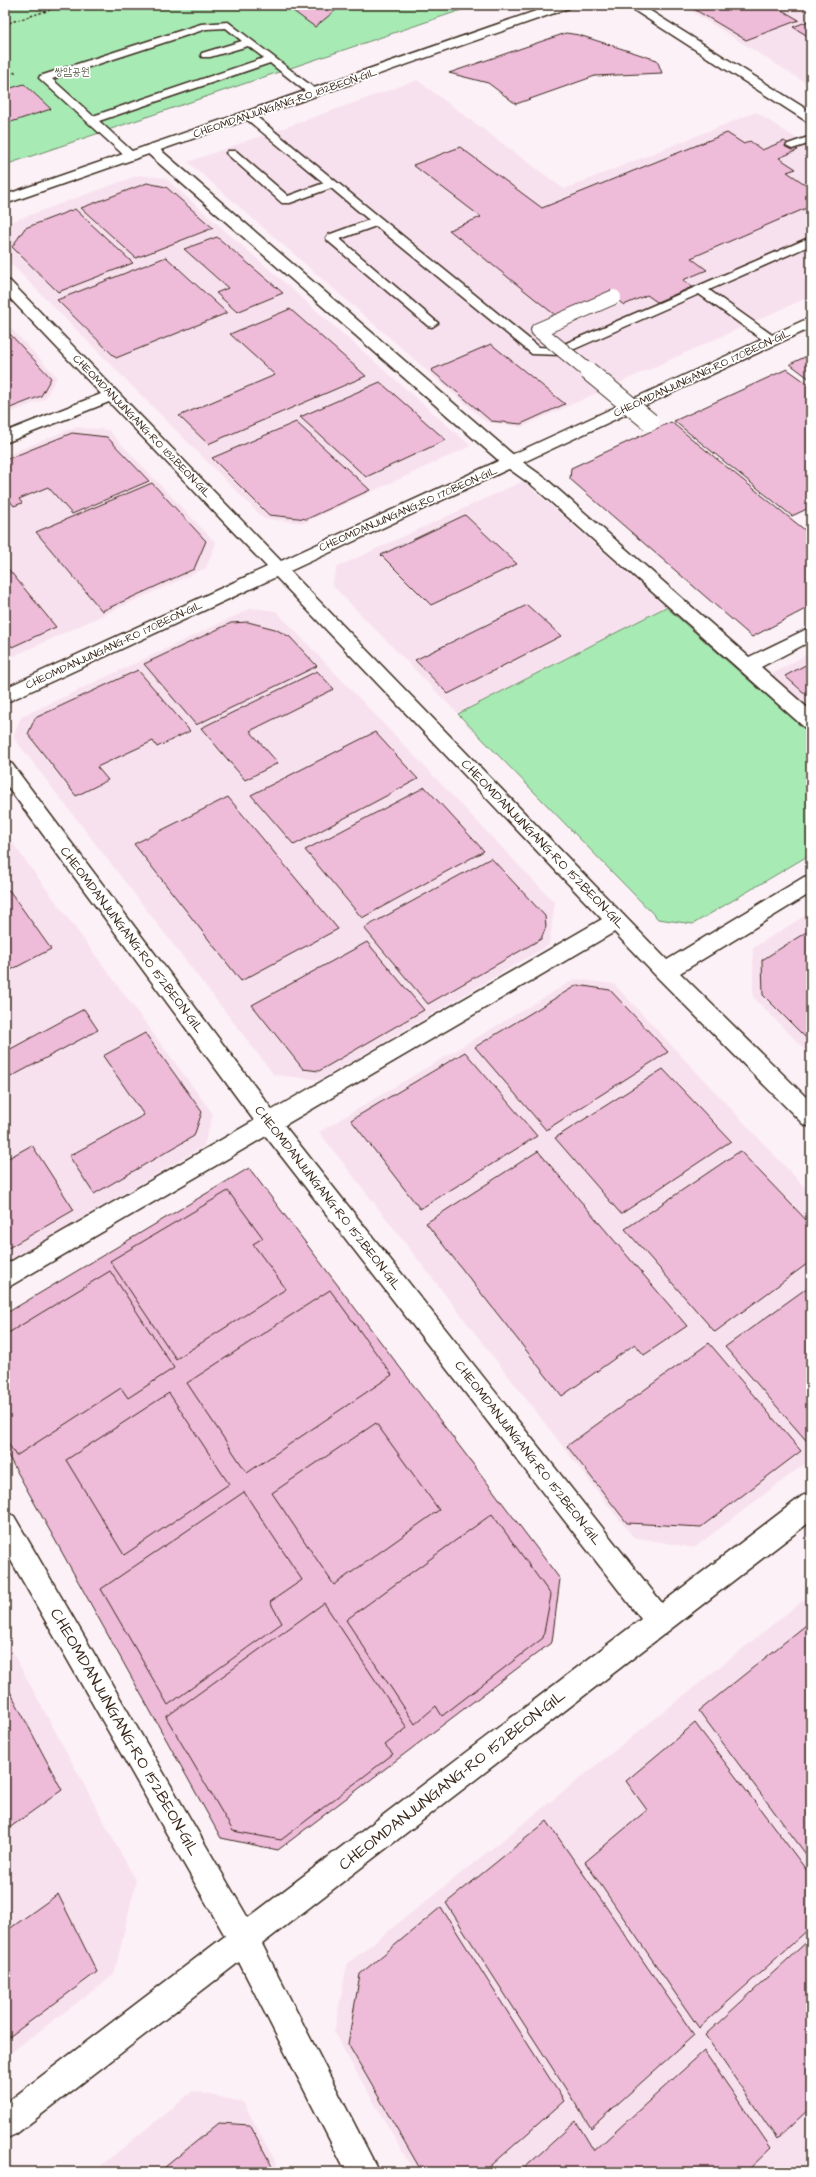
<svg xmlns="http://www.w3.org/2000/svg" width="816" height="2177" viewBox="0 0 816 2177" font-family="'Architects Daughter','Poor Story',sans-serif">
<rect width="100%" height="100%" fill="#fcf1f7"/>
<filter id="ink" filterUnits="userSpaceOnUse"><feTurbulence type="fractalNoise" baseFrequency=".025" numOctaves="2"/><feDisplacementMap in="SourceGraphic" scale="8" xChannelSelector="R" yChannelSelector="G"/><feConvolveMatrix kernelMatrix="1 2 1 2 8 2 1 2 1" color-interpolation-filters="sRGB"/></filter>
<g filter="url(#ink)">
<g fill="#f8e1ee">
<path d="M681,5h130v81z"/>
<path d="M417,80l147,109 192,-77 55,36v148l-289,131 -36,-5 -298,-260z"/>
<path d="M139,175l26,3 306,268 -167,77 -40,-4 -259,-261v-34z"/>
<path d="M5,322l52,55 -12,22 -40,16z"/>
<path d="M75,427l33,3 108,113 -10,25 -201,92v-204z"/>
<path d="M523,481l143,126 -208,107 -126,-129 5,-18z"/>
<path d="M252,608l24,3 279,292 -6,42 -229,135 -46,-5 -261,-338 8,-20z"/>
<path d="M811,652v59l-41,-36z"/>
<path d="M5,833l208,281 -9,32 -199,118z"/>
<path d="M811,912v144l-58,-59v-49z"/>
<path d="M575,979l39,5 197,210v265l-117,89 -61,-11 -314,-405z"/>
<path d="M811,1594v578h-397l-80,-139 13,-69z"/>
<path d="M5,1638l131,243 -22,94 -109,82z"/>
<path d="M193,2091l50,11 38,70h-188z"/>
</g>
<g fill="#a7eab4" stroke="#718a69">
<path d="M5,5h471l-471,160z"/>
<path d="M666,607l145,128v119l-118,70 -35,-5 -200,-205z"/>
</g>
<g fill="#eebbd9" stroke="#3b2a1e">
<path d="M285,5h57l-27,22z"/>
<path d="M687,5h86l26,15 -53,20z"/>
<path d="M811,20v18l-18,-11z"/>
<path d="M566,33l13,2 78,25 5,13 -67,3 -79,28 -28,-21 -39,-10z"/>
<path d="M24,84l27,25 -46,15v-34z"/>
<path d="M727,133l17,11 6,-3 12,9 22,-9 14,9 -19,8 17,11 -9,3 24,16v18l-120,52 16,12 -24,10 9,7 -35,15 -10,-7 -23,10 -16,-12 -53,22 -106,-85 32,-13 -68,-52 47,-18 82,61z"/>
<path d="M147,183l19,4 47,41 -77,30 -55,-50z"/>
<path d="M75,209l58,54 -75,29 -46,-45 13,-19z"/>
<path d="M217,237l66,56 -46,19 -21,-19 12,-5 -44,-39z"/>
<path d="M166,257l61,56 -111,45 -59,-58z"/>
<path d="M290,309l76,67 -158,68 -29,-28 96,-41 -45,-41z"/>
<path d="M10,334l41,44 -10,18 -36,14v-74z"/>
<path d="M491,344l74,60 -44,20 -30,-3 -60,-51z"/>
<path d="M811,354v26l-21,-16z"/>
<path d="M787,369l24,17v121l-19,9 -118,-95z"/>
<path d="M380,382l66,58 -80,37 -66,-60z"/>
<path d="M296,422l74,68 -63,29 -38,-4 -57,-57z"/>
<path d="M671,422l140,113v71l-59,31 -182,-158 1,-11z"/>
<path d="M72,433l35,4 42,44 -77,33 -24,-27 -29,12 3,4 -8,3 -9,-11v-35z"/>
<path d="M152,483l54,58 -12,28 -92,42 -66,-79z"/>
<path d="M465,515l52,49 -86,41 -50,-50z"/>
<path d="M5,565l51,62 -44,20 -7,-9z"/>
<path d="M527,605l34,31 -113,58 -33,-34z"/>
<path d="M248,622l27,7 15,8 27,29 -121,59 -52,-61 87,-41z"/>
<path d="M811,662v37l-26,-23z"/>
<path d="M138,670l52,61 -33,16 -4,-6 -56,26 11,13 -32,16 -48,-62 7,-16z"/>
<path d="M317,671l17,18 -84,42 28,32 -33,17 -44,-52z"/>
<path d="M375,732l43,47 -124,66 -43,-50z"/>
<path d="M425,787l59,64 -122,67 -57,-68z"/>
<path d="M228,797l110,132 -97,52 -107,-137z"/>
<path d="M491,858l54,58 1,11 -5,12 -113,65 -64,-76z"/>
<path d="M9,890l42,59 -46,24v-81z"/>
<path d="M811,929v114l-48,-48 -1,-35z"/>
<path d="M367,942l57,68 -105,61 -16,-2 -51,-64z"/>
<path d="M577,985l33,5 58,62 -122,78 -71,-83z"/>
<path d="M84,1009l14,21 -93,50v-28z"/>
<path d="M145,1033l57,79 -8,24 -100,58 -25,-38 75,-41 -41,-59z"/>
<path d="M465,1052l72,84 -117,73 -69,-89z"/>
<path d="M663,1069l68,72 -110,73 -66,-76z"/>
<path d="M32,1145l42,65 -69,40v-90z"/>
<path d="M538,1151l149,175 -43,29 -9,-11 -73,52 -136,-173z"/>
<path d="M740,1151l71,74v36l-96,71 -90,-103z"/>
<path d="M249,1168l311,411 -8,63 -274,208 -57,-12 -216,-388v-136z"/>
<path d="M228,1191l35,47 -10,6 33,45 -110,70 -66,-98z"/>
<path d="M110,1271l64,97 -46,30 -7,-10 -105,68 -11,-18v-103z"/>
<path d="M811,1285v161l-86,-99z"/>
<path d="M330,1290l62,85 -145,98 -60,-90z"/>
<path d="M709,1343l92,108 -100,76 -74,-4 -60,-77z"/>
<path d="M169,1393l60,91 -105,71 -58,-95z"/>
<path d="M376,1423l63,87 -105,75 -62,-92z"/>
<path d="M244,1492l58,88 -32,22 12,21 -114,82 -67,-116z"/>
<path d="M492,1514l59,81 -8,43 -101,78 -6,-10 -21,18 -69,-104z"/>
<path d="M324,1603l83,125 -22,17 8,9 -112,86 -48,-9 -67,-114z"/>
<path d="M811,1621v240l-112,-150z"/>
<path d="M5,1682l57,108 -57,41z"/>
<path d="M695,1723l116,153v51l-112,101 -114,-166 62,-52 -21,-29z"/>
<path d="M547,1821l147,214 -103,93 -145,-225z"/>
<path d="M58,1894l39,78 -92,68v-108z"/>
<path d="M441,1907l123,194 -80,71h-62l-74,-128 12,-70z"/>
<path d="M811,1938v169l-34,32 -72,-104z"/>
<path d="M704,2051l67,97 -25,24h-226l56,-51 18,30z"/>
<path d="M219,2123l31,2 25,47h-116z"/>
</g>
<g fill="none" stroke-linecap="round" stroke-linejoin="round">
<defs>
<g id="service">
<path d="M228,22l90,69 1,2 -1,2h-8l-40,-32 -171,58 36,33 2,2 -2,2h-8l-88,-80 1,-2 161,-52zM226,28l16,13 -40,12 -1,2 1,2h8l38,-11 16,12 -171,58 -41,-37 154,-50z"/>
<path d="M248,112l4,1 287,234 16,1 256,-111v8l-102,45 66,47 2,3 -2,3h-8l-68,-49 -138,61 -29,-1 -156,-128 -36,13 98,84 -6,4 -4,-1 -100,-85 -2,-3 2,-3 41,-15 -38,-32 -41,15h-8l-54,-48 -2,-2 2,-2h8l52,45 36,-13 -80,-66 -2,-2 2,-2z"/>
<path d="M811,136v7l-19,6 -6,-3 2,-2z"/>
</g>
<g id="pedestrian">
<path d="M151,145l5,1 361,312 28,20 204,179 62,-30v14l-50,26 50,44v18l-7,-2 -271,-241 -28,-20 -359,-314 -2,-3 2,-3z"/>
<path d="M616,913l7,2 3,6 -3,6 -618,362v-24l604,-350z"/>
</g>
<g id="minor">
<path d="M5,280l5,1 271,280 530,-244v11l-521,243 377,389 137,-83 7,-2v18l-131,80 131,129v25l-8,-3 -145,-146 -382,-401 -271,126v-15l262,-121 -158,-165 -104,41v-11l96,-38 -96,-101z"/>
<path d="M5,762l7,2 265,352 385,487 140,-107 9,-4v29l-549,423 117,228h-33l-107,-210 -223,172 -11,5v-35l220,-168 -220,-386v-38l9,4 234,402 393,-299 -380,-489 -256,-347z"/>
</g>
<g id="tertiary">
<path d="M553,5h18l-2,3 -564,196v-9z"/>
<path d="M626,5h15l170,107v10l-5,-1z"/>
</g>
</defs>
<use href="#service" stroke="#3b2a1e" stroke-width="3"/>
<use href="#pedestrian" stroke="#3b2a1e" stroke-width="3"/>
<use href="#minor" stroke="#3b2a1e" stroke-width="3"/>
<use href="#tertiary" stroke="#3b2a1e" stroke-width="3"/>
<g stroke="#3b2a1e" stroke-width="1.5" stroke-dasharray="2.5 2" stroke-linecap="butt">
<path d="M5,24l61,-19"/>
<path d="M5,76l11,-4"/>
</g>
<use href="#service" fill="#fff" fill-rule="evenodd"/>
<use href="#pedestrian" fill="#fff" fill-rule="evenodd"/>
<use href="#minor" fill="#fff" fill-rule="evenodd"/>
<use href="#tertiary" fill="#fff" fill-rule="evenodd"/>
<defs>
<path id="pedestrian-bridge-far1" d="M589,372l-51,-42 76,-33"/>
<path id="pedestrian-bridge" d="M588,371l62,51"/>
</defs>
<use href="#pedestrian-bridge-far1" stroke="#3b2a1e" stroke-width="16" stroke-linecap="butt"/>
<use href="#pedestrian-bridge" stroke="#3b2a1e" stroke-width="20" stroke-linecap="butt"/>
<use href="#pedestrian-bridge-far1" stroke="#fff" stroke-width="14"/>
<use href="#pedestrian-bridge" stroke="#fff" stroke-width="18"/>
</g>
</g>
<g text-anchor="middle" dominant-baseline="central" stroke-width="3.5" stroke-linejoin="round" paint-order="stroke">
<g font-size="11" fill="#565a44" stroke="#fff">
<text x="72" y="71">쌍암공원</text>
</g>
<g font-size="11" fill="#3b2a1e" stroke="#fff">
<text transform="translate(285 103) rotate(-19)">CHEOMDANJUNGANG-RO 182BEON-GIL</text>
<text transform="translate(702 373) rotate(-25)">CHEOMDANJUNGANG-RO 170BEON-GIL</text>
<text transform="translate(142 426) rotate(46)">CHEOMDANJUNGANG-RO 182BEON-GIL</text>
<text transform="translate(408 509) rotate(-24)">CHEOMDANJUNGANG-RO 170BEON-GIL</text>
<text transform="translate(114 645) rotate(-25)">CHEOMDANJUNGANG-RO 170BEON-GIL</text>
</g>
<g font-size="13" fill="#3b2a1e" stroke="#fff">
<text transform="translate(543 844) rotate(46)">CHEOMDANJUNGANG-RO 152BEON-GIL</text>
<text transform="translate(132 940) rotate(53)">CHEOMDANJUNGANG-RO 152BEON-GIL</text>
<text transform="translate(328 1198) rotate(52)">CHEOMDANJUNGANG-RO 152BEON-GIL</text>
<text transform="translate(528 1453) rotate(52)">CHEOMDANJUNGANG-RO 152BEON-GIL</text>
</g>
<g font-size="16" fill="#3b2a1e" stroke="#fff">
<text transform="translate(125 1732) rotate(60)">CHEOMDANJUNGANG-RO 152BEON-GIL</text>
<text transform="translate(452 1780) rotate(-38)">CHEOMDANJUNGANG-RO 152BEON-GIL</text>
</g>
</g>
<rect width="816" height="2177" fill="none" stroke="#fff" stroke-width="20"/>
<rect x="10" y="10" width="796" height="2157" fill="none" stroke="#3b2a1e" stroke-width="1.5" filter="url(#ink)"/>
</svg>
